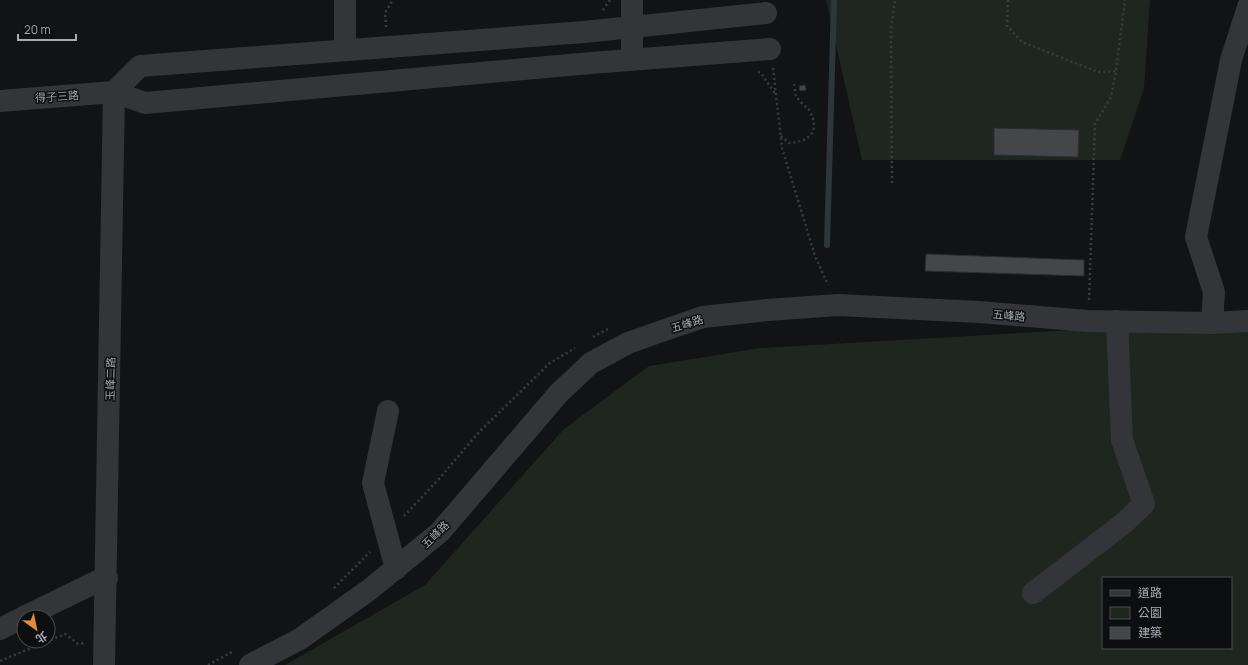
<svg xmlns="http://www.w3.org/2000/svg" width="1248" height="665" viewBox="0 0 1248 665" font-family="Manrope,'Noto Sans TC',sans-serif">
<rect width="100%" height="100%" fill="#121314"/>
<g fill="#1f261f" fill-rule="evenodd">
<path d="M826,0h324l-6,88 -24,72h-258z"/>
<path d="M1248,320v345h-963l140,-80 139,-156 85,-63 111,-18zM1103,578h128v70h-128z"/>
</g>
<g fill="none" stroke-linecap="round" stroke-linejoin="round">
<path stroke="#2d373b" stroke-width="6" d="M827,245l7,-245"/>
</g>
<g fill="#444649" stroke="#2c2d30">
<path d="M805,85l1,5 -6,1 -1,-5z"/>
<path d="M994,128l85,2 -1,27 -84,-2z"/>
<path d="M926,254l158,6v16l-159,-5z"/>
</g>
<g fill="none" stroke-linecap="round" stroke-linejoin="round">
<g stroke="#3a3c3f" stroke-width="2.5" stroke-dasharray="2 3" stroke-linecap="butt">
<path d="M1008,0l-1,26 15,16 76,30 18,-1"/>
<path d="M603,10l7,-10"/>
<path d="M386,27l-1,-14 8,-13"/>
<path d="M773,68l9,80 33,108 13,29"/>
<path d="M758,72l3,1 15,22"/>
<path d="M781,136l8,7c21,-1 32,-13 20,-33 -4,-4 -10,-9 -13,-14 -1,-3 -1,-9 -2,-12"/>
<path d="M892,183l-1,-153 4,-30"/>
<path d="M1089,300l6,-176 16,-27 5,-26 9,-71"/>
<path d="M593,337l15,-8"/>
<path d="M404,516l34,-36 41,-48 71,-69 25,-15"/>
<path d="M334,588l36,-36"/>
<path d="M0,661l65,-27 13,10 7,-1"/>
<path d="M208,665l26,-14"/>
</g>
<g stroke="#343538" stroke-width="22">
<path d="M345,50v-50"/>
<path d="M632,59v-59"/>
<path d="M114,92l26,-26 444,-34 182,-19"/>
<path d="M0,101l114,-9 31,11 446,-40 179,-14"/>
<path d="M1212,323l2,-31 -18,-55 35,-177 17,-53"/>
<path d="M388,411l-15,72 23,86"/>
<path d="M1033,593l91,-70 20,-19 -22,-64 -5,-119"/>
<path d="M24,617l74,-36 9,-3"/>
<path d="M0,629l24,-12"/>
<path d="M104,665l10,-573"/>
<path d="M250,665l50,-26 69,-49 71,-58 119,-139 32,-30 37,-20 34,-12 41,-14 64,-7 71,-5 141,7 109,9 124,2 36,-2"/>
</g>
</g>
<g text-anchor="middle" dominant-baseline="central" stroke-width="3" stroke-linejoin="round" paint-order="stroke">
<g font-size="11" fill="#a5acb3" stroke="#0d0e0f">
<text transform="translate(57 96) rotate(-4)">得子三路</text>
<text transform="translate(1009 315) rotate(5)">五峰路</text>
<text transform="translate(687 323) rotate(-17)">五峰路</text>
<text transform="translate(110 379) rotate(-89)">玉峰二路</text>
<text transform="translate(435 534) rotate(-44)">五峰路</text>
</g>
</g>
<rect x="1102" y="577" width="130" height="72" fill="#0d0e0f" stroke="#4a4d51"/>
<rect x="1110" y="590" width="20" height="6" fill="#343538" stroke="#4a4d51"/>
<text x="1138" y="597" font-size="12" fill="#a5acb3">道路</text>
<rect x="1110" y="607" width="20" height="12" fill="#1f261f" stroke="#4a4d51"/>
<text x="1138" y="617" font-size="12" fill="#a5acb3">公園</text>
<rect x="1110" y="627" width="20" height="12" fill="#444649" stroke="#4a4d51"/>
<text x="1138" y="637" font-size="12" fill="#a5acb3">建築</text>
<g transform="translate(36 629) rotate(147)"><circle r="19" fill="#0d0e0f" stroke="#4a4d51"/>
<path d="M0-3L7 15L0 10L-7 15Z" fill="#e38b3b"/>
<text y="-6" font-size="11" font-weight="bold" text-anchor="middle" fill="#a5acb3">北</text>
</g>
<path d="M18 34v6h58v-6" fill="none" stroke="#a5acb3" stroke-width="2"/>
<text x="24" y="34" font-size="12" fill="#a5acb3" stroke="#0d0e0f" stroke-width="3" paint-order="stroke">20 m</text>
</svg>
